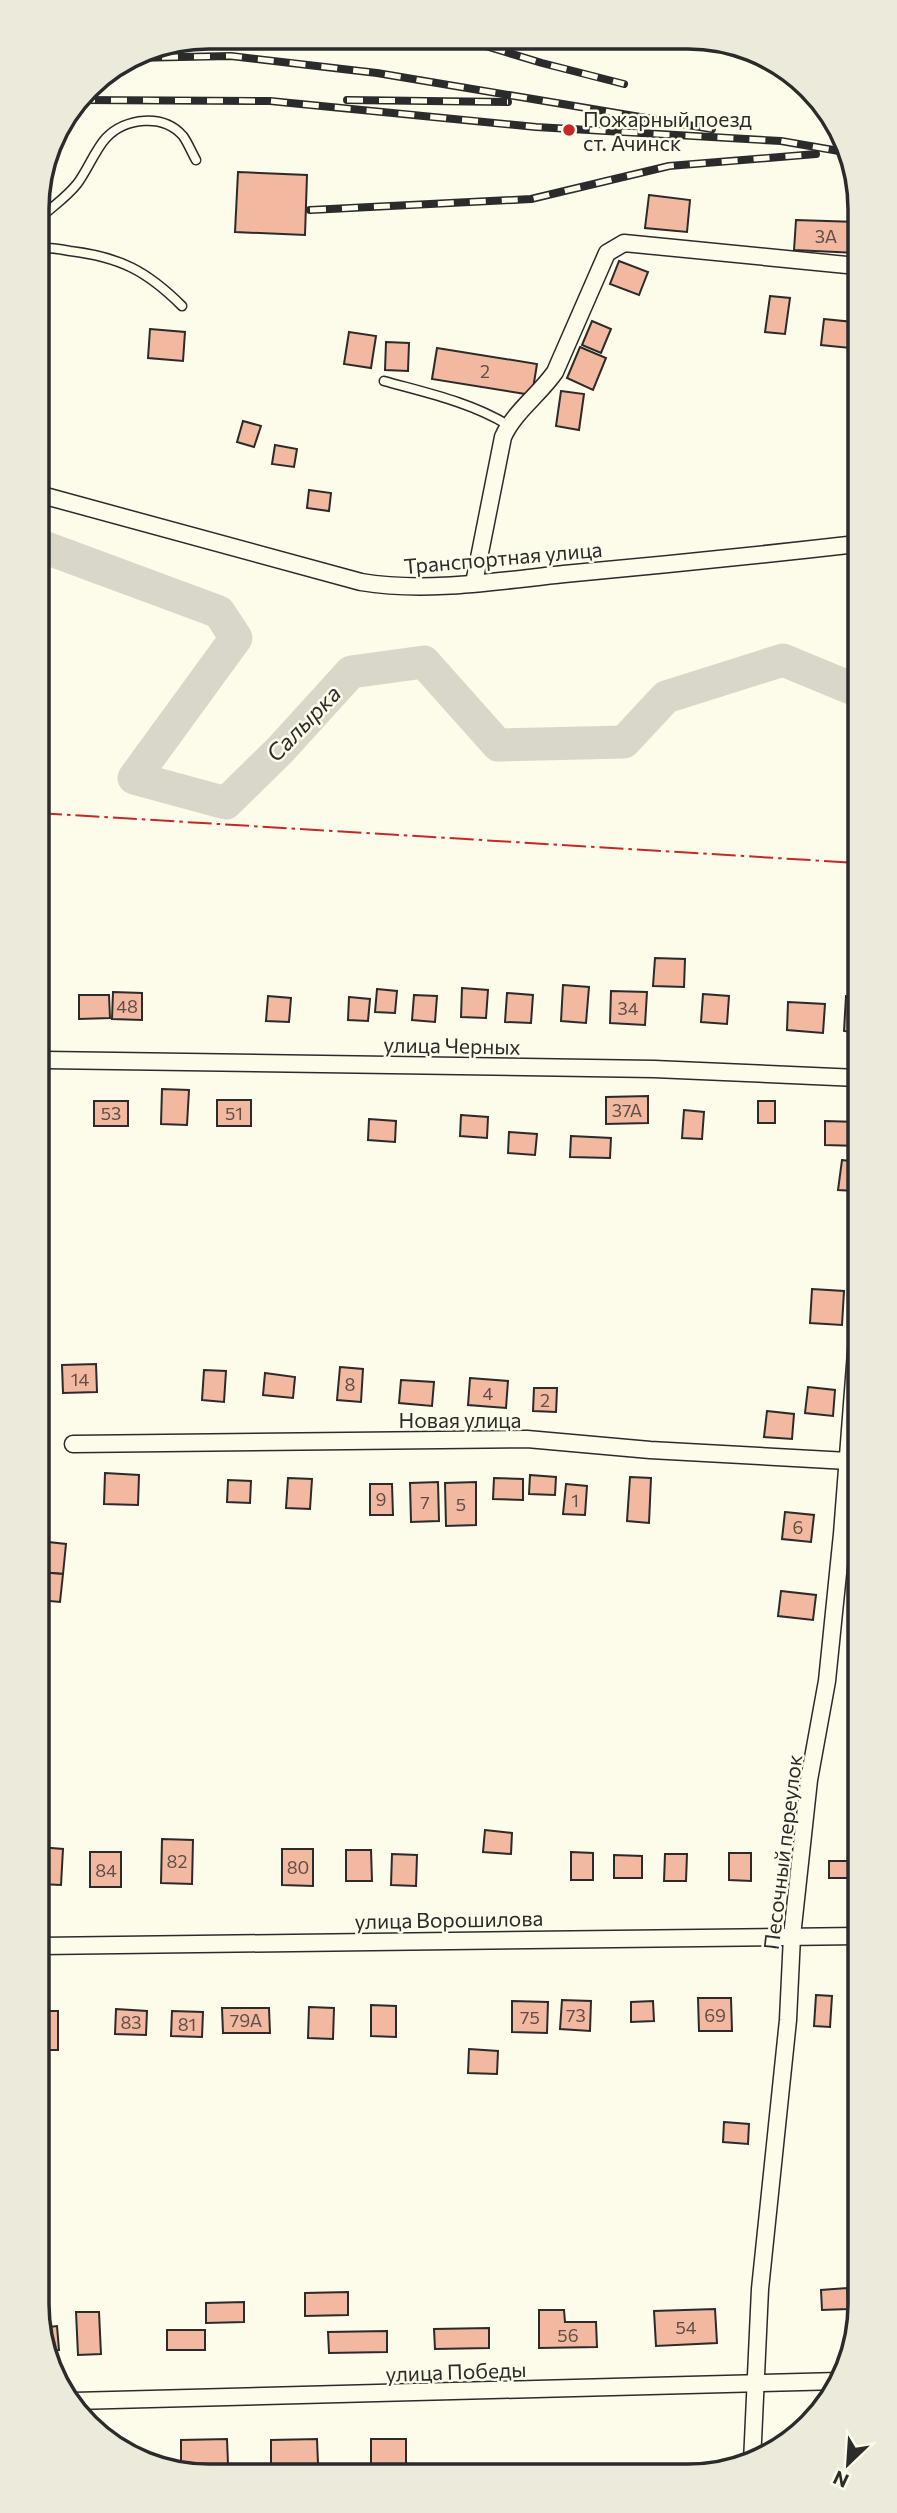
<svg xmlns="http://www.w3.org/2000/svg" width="897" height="2513" viewBox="0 0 897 2513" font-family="Commissioner,sans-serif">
<rect width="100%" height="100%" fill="#fdfbea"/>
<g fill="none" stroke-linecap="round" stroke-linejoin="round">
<path stroke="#d8d7c9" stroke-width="33" d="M38,545l181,67 17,26 -102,140 92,25 55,-54 70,-77 73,-10 74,83 126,-3 42,-45 117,-37 75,31"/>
</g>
<g fill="#f2b8a0" stroke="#2b2b2b" stroke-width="2">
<path d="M238,172l69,3 -2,60 -70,-3z"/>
<path d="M649,195l41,5 -3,32 -42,-4z"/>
<path d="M796,220l61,2v31l-63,-3z"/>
<path d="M619,261l29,11 -9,23 -29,-11z"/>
<path d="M770,296l20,2 -5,36 -20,-2z"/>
<path d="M824,319l29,3 -3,26 -29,-3z"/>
<path d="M592,321l19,8 -10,24 -19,-8z"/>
<path d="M150,329l35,3 -2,29 -35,-3z"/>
<path d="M349,332l27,4 -5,32 -27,-4z"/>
<path d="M386,342l23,1 -1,28 -23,-1z"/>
<path d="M580,347l26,11 -13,32 -26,-12z"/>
<path d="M437,348l100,16 -5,31 -100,-16z"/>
<path d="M561,391l23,3 -5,36 -23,-4z"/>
<path d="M243,421l18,5 -7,21 -17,-5z"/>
<path d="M275,445l22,4 -3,18 -22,-3z"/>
<path d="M309,490l22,3 -2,18 -22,-3z"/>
<path d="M655,958l30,1 -1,28 -31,-1z"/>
<path d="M563,985l26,2 -3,36 -25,-2z"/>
<path d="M462,988l26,2 -2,28 -25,-1z"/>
<path d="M377,989l20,2 -2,22 -20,-1z"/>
<path d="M611,991l36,1 -2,33 -35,-2z"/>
<path d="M113,992l29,1v27l-30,-1z"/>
<path d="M507,993l26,2 -2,28 -26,-1z"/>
<path d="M703,994l26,2 -2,28 -26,-2z"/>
<path d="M79,995h30l1,23 -31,1z"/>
<path d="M414,995l23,1 -2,26 -23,-2z"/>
<path d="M268,996l23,2 -2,24 -23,-1z"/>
<path d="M846,996l12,1v36l-14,-2z"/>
<path d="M349,997l21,2 -2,22 -20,-1z"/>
<path d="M788,1002l37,2 -2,29 -36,-3z"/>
<path d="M162,1089l27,1 -2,35 -26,-1z"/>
<path d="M648,1096v27l-42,1v-27z"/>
<rect x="217" y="1100" width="34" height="26"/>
<rect x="94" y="1101" width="34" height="25"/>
<rect x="758" y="1101" width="17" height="22"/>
<path d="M684,1110l20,2 -2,27 -20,-1z"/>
<path d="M461,1115l27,2 -1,21 -27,-2z"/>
<path d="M369,1119l27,2 -1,21 -27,-2z"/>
<path d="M825,1121l33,1v24l-33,-1z"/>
<path d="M509,1132l28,2 -2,21 -27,-2z"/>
<path d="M571,1136l40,2 -1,20 -40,-1z"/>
<path d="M842,1160l16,2 -3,29 -17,-1z"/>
<path d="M812,1289l32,2 -2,34 -32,-2z"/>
<path d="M96,1364l1,28 -34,1 -1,-28z"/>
<path d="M340,1367l23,2 -2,33 -24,-2z"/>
<path d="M204,1370l22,1 -2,31 -22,-2z"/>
<path d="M265,1373l30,4 -2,21 -30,-3z"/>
<path d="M470,1378l38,3 -2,27 -38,-3z"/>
<path d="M401,1380l33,2 -2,24 -33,-3z"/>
<path d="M808,1387l27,3 -2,26 -28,-3z"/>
<path d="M534,1388h23l-1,24 -23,-1z"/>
<path d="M767,1411l27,3 -2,25 -28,-2z"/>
<path d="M105,1473l34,2 -1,30 -34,-1z"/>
<path d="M530,1475l26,2 -1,18 -26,-1z"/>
<path d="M630,1477l21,1 -2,45 -22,-2z"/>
<path d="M288,1478l24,1 -2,30 -24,-1z"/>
<path d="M494,1478l29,1v21l-30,-1z"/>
<path d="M228,1480l23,1 -1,22 -23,-1z"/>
<path d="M438,1482l1,39 -28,1 -1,-39z"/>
<path d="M476,1482v43l-30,1 -1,-43z"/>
<path d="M370,1484h22l1,31h-23z"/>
<path d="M566,1484l21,2 -2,29 -22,-1z"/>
<path d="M785,1512l29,3 -3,27 -29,-3z"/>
<path d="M39,1541l27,3 -3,30 -24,-2z"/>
<path d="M39,1572l24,2 -3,28 -21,-2z"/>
<path d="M781,1591l35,4 -3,25 -35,-4z"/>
<path d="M485,1830l27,3 -1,21 -28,-2z"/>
<path d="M162,1839l31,1 -1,44 -31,-1z"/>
<path d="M39,1847l24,2 -2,36 -21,-1z"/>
<path d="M282,1849h31v37l-31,-1z"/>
<path d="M346,1850h25l1,31h-26z"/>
<rect x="90" y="1852" width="31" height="35"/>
<path d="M571,1852l22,1v27h-22z"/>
<path d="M729,1853h22v28l-22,-1z"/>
<path d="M392,1854l25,1 -1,31 -25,-1z"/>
<path d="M665,1854h22l-1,27h-22z"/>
<path d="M614,1855l28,1v22h-28z"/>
<path d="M829,1861h21l1,17h-22z"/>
<path d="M816,1995l16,1 -2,31 -16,-1z"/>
<path d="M698,1998h33l1,33h-33z"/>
<path d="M562,2000l29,1 -1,30 -30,-2z"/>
<path d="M512,2001l36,1 -1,31 -35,-1z"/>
<path d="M653,2001l1,20 -23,1v-20z"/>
<path d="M371,2005l25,1v31l-25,-1z"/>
<path d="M309,2007l25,1 -1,31 -25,-1z"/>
<path d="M222,2008h47l1,25h-47z"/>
<path d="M116,2009l31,2 -1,24 -31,-1z"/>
<rect x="40" y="2011" width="18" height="39"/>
<path d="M172,2011l31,1 -1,25 -31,-1z"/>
<path d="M469,2049l29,2 -1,23 -29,-1z"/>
<path d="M724,2122l25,2 -1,20 -25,-2z"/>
<path d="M847,2288l1,21 -26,1 -1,-20z"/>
<path d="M348,2292v23l-43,1v-23z"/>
<path d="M244,2302v20l-38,1v-20z"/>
<path d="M715,2309l2,34 -61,3 -2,-35z"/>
<path d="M539,2310h25l1,12h31l1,25 -58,1z"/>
<path d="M76,2312h23l2,42 -23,1z"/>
<path d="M57,2326l2,24 -12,1 -7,-13v-10z"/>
<path d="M489,2328v20l-54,1 -1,-20z"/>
<rect x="167" y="2330" width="38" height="20"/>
<path d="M387,2331v21l-58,1 -1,-21z"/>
<path d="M227,2439l1,25 -47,1v-25z"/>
<path d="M317,2439l1,25 -47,1v-25z"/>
<rect x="371" y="2439" width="35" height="25"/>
</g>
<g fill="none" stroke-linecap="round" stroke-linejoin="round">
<defs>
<g id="service">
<path d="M37,221c13,-13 29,-23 40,-37 10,-13 18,-34 29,-46 19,-20 57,-25 77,-2 5,7 9,17 13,24"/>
<path d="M37,248c11,-1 22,1 33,3 50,6 77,20 112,55"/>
<path d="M384,381c43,12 86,21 124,44"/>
</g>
<g id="minor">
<path d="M38,494l323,88c67,11 136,-1 203,-8 98,-9 196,-19 293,-30"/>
<path d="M474,583l29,-146c11,-25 36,-42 52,-65l52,-119 17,-10 233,23"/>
<path d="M45,1060l609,9 204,9"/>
<path d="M73,1444l454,-5 123,11 198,11"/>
<path d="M40,1946l819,-10"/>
<path d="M74,2401l766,-20"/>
<path d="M752,2462l8,-173 28,-269 4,-84 17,-156 18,-99 15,-147 16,-208"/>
</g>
</defs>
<use href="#service" stroke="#2b2b2b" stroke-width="11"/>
<use href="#minor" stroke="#2b2b2b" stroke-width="19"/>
<use href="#service" stroke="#fdfbea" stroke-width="8"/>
<use href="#minor" stroke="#fdfbea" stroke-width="16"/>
<defs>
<g id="rail">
<path d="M202,38l24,-1"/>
<path d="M347,38l37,2"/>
<path d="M459,38l83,25 82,21"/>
<path d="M697,40l40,8"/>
<path d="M130,58l101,-2 146,17 335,56"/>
<path d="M79,100l191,1 266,26 245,14 64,11"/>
<path d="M347,100l161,2"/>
<path d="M310,210l221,-11 138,-33 147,-12"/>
</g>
</defs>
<use href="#rail" stroke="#2b2b2b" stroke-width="8"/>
<use href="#rail" stroke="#fdfbea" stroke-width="5" stroke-dasharray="16" stroke-linecap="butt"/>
<path stroke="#c62828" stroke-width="2" stroke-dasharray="24 5 3.5 5" stroke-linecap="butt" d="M38,813l820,50"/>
</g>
<circle fill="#c62828" stroke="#fdfbea" stroke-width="2.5" cx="569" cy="130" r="7"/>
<g text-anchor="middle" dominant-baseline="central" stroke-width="5" stroke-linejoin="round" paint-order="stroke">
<g font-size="18" fill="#5d4e48">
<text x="826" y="236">3А</text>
<text x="485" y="371">2</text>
<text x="127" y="1006">48</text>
<text x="628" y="1008">34</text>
<text x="627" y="1110">37А</text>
<text x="111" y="1113">53</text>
<text x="234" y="1113">51</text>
<text x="80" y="1379">14</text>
<text x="350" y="1384">8</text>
<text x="488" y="1393">4</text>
<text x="545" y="1400">2</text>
<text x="381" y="1499">9</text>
<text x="575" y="1500">1</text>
<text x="425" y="1502">7</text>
<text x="461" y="1504">5</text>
<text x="798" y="1527">6</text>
<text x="177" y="1861">82</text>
<text x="298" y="1867">80</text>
<text x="106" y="1870">84</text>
<text x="576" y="2015">73</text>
<text x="715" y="2015">69</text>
<text x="530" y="2017">75</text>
<text x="246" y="2020">79А</text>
<text x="131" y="2022">83</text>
<text x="187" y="2024">81</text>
<text x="686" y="2327">54</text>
<text x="568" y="2335">56</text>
</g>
<g font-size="21" fill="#2b2b2b" stroke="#fdfbea" text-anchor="start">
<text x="583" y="118">Пожарный поезд<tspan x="583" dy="24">ст. Ачинск</tspan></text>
</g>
<g font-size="21" fill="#2b2b2b" stroke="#fdfbea">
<text transform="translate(503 557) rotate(-5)">Транспортная улица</text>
<text transform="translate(452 1045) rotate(1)">улица Черных</text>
<text x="460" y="1419">Новая улица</text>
<text transform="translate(782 1852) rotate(-83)">Песочный переулок</text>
<text transform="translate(449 1919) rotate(-1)">улица Ворошилова</text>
<text transform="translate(456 2371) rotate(-2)">улица Победы</text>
</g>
<g font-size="23" font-style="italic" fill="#2b2b2b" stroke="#fdfbea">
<text transform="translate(303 723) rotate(-46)">Салырка</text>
</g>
</g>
<path d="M0 0H897V2513H0ZM209 49H688A160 160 0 0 1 848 209V2304A160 160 0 0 1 688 2464H209A160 160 0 0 1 49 2304V209A160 160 0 0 1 209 49Z" fill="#eceadb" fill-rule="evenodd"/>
<path fill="none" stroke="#2b2b2b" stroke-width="3.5" d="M209 49H688A160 160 0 0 1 848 209V2304A160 160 0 0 1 688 2464H209A160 160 0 0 1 49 2304V209A160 160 0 0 1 209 49Z"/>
<g transform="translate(848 2464) rotate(205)" stroke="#fdfbea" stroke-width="5" paint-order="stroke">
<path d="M0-5L12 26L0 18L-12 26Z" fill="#2b2b2b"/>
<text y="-10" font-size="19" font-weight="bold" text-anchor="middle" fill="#2b2b2b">N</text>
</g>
</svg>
